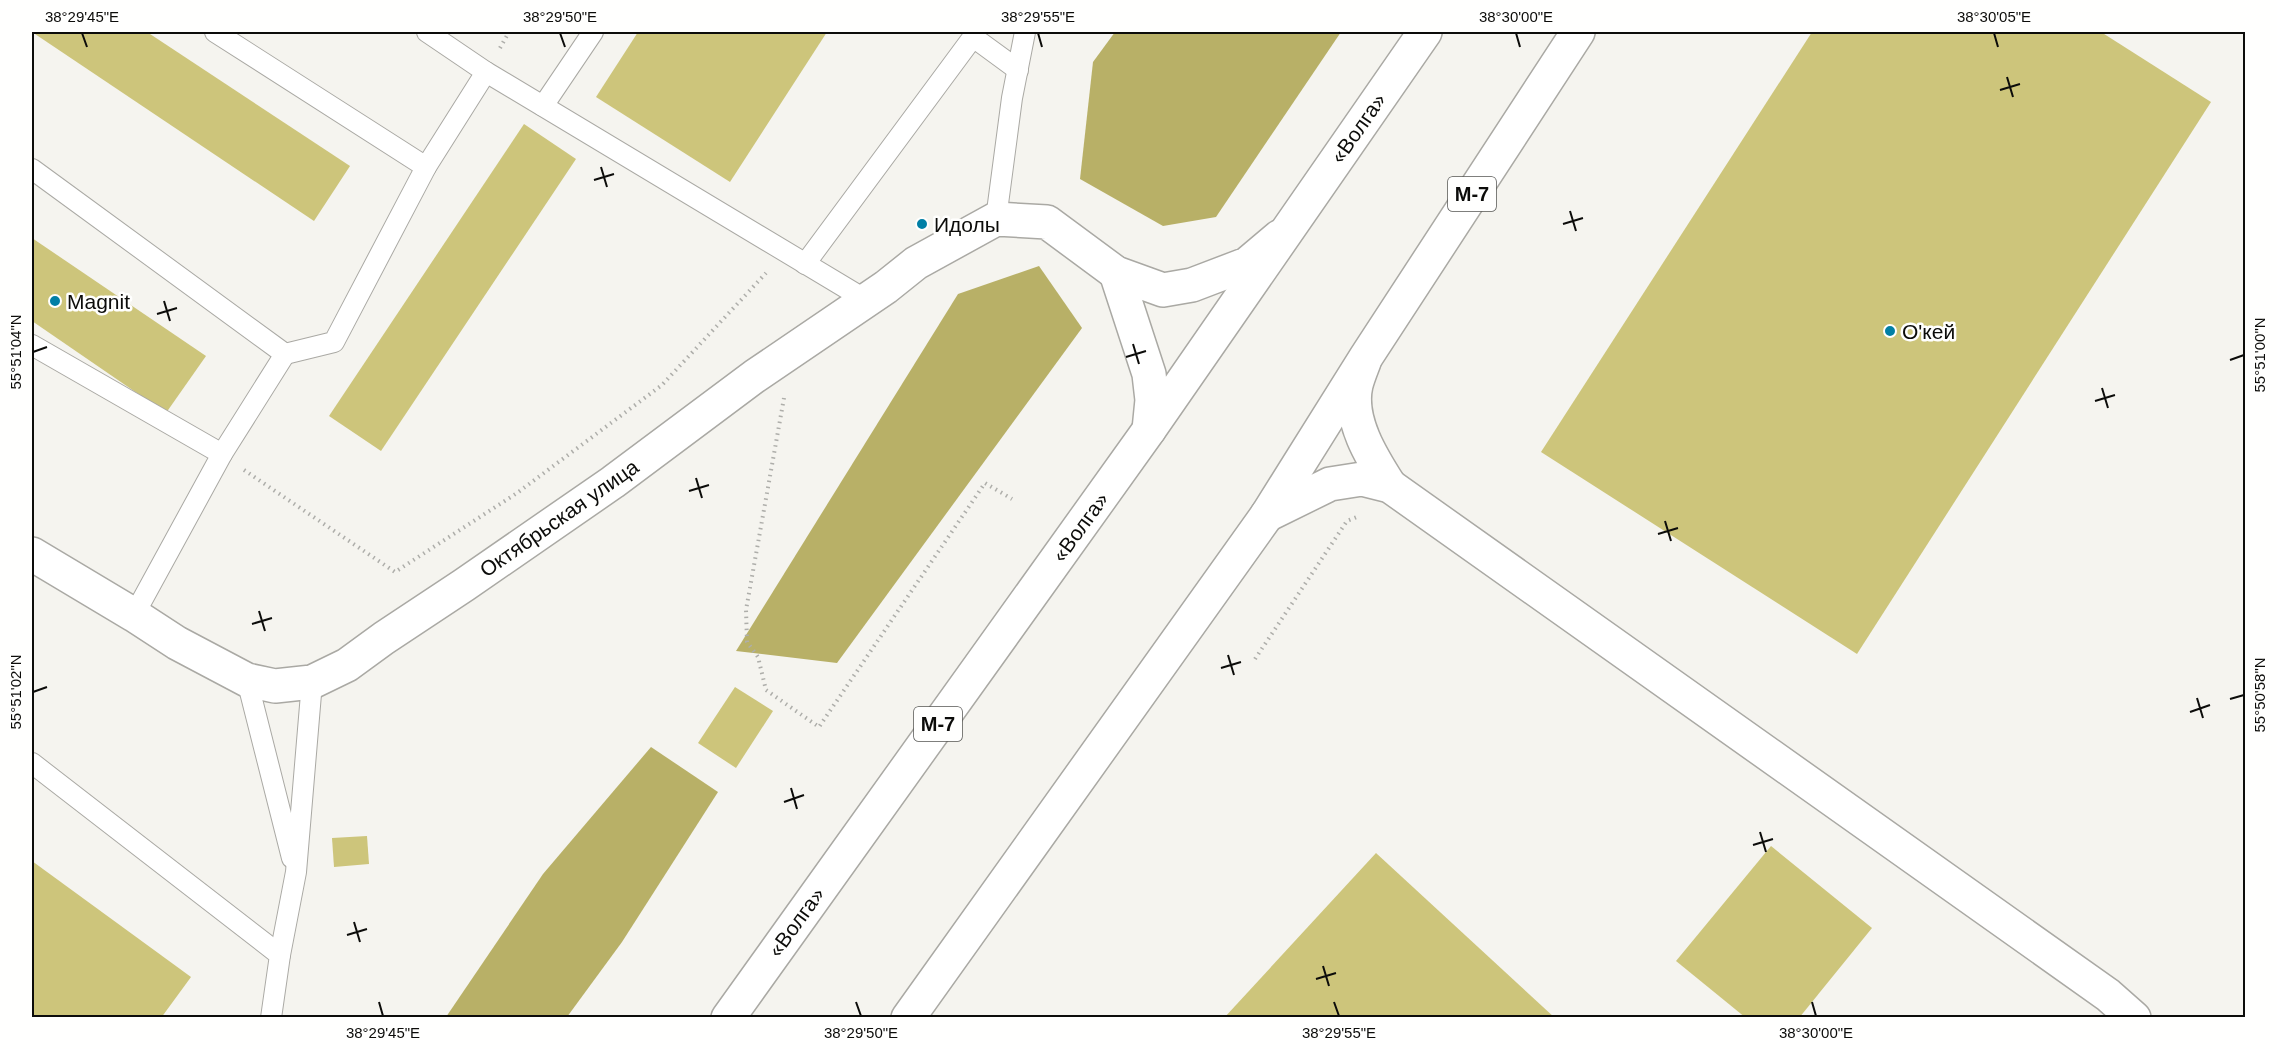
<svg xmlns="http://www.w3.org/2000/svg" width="2277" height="1049" viewBox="0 0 2277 1049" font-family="Arial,sans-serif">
<rect width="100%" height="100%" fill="#f5f4ef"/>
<g fill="#b8b067">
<path d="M1115,32h226l-125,185 -53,9 -83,-47 13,-117z"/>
<path d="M1039,266l43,62 -245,335 -101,-12 222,-357z"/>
<path d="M651,747l67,45 -96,150 -55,75h-121l97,-143z"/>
</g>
<g fill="#cdc57b">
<path d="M32,32h115l203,134 -36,55z"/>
<path d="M638,32h189l-97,150 -134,-85z"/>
<path d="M1812,32h289l110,70 -354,552 -316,-202z"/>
<path d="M524,124l52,35 -195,292 -52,-35z"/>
<path d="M32,238l174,118 -40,57 -134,-92z"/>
<path d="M735,687l38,24 -37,57 -38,-25z"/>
<path d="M367,836l2,28 -35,3 -2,-29z"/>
<path d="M1771,846l101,82 -73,90h-53l-70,-57z"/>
<path d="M1376,853l179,165h-331z"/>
<path d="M32,861l159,116 -30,41h-129z"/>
</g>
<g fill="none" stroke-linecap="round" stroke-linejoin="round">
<defs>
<g id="service">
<path d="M215,32l211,135 -92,175 -49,12"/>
<path d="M486,72l380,228"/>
<path d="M543,106l50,-74"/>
<path d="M426,167l60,-95 -59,-40"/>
<path d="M32,169l253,185 -63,100"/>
<path d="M996,219l16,-121 13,-66"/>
<path d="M805,264l168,-227 45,33"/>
<path d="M32,345l190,109 -88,161"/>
<path d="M247,680l45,178"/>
<path d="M32,763l248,192 -9,63"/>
<path d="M280,955l16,-83 16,-190"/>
</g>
<g id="tertiary">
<path d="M1116,273l33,101 3,26 -3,30"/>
<path d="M1364,362c-3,8 -6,15 -8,23 -8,35 16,73 34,101"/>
<path d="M1267,515l63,-31 32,-5 28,7 718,509 26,23"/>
<path d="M32,554l102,61 43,28 70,37 28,6 37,-4 35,-17 37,-27 80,-53 149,-103 142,-106 131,-89 30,-24 80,-44 51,3 69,51 47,17 29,-5 55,-21 32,-27"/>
</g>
<g id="trunk">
<path d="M728,1018l421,-588 276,-398"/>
<path d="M908,1018l359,-503 99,-158 212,-325"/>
</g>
</defs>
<use href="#service" stroke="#aaa9a4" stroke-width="22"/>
<use href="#tertiary" stroke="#aaa9a4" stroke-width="36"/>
<use href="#trunk" stroke="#aaa9a4" stroke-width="36"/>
<g stroke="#aeaeaa" stroke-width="4" stroke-dasharray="1.5 4.5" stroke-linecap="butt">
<path d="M500,48l9,-16"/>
<path d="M784,398l-38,212 1,32 11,15 8,33 53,37 166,-244 27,16"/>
<path d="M244,470l151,102 122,-79 145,-108 104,-112"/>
<path d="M1255,659l92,-138 10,-4"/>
</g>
<use href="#service" stroke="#fff" stroke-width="20"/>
<use href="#tertiary" stroke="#fff" stroke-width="33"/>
<use href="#trunk" stroke="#fff" stroke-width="33"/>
</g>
<path fill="none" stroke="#0c0c0a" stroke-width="2" d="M82,33l5,14M560,33l5,14M1038,33l4,14M1516,33l4,14M1994,33l4,14M2007,77l6,20M2000,90l20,-6M601,167l6,20M594,180l20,-6M1570,211l6,20M1563,224l20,-6M164,301l6,20M157,314l20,-6M1133,344l6,20M33,352l14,-5M1126,357l20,-6M2230,360l14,-5M2102,388l6,20M2095,401l20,-6M696,478l6,20M689,491l20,-6M1665,521l6,20M1658,534l20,-6M259,611l6,20M252,624l20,-6M1228,655l6,20M1221,668l20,-6M33,692l14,-5M2197,698l6,20M2230,699l14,-4M2190,712l20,-7M791,788l6,21M784,802l20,-7M1760,832l6,20M1753,845l20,-6M354,922l6,20M347,935l20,-6M1323,966l6,20M1316,979l20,-6M379,1002l4,14M856,1002l5,14M1334,1002l5,14M1812,1002l4,14"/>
<g fill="#017fa5" stroke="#fffffe" stroke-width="2">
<circle cx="922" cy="224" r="6"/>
<circle cx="55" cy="301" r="6"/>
<circle cx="1890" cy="331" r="6"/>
</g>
<g text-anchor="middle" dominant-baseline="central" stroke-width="5" stroke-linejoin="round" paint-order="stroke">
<g fill="#fffffe" stroke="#555553" stroke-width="1.5">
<rect x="1448" y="177" width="48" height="34" rx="4.5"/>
<rect x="914" y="707" width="48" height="34" rx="4.5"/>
</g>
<g font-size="20" font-weight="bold" fill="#0c0c0a">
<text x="1472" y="194">М-7</text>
<text x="938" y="724">М-7</text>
</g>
<g font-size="21" fill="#0c0c0a" stroke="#fffffe">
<text transform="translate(1358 128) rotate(-55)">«Волга»</text>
<text transform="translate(559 518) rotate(-35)">Октябрьская улица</text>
<text transform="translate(1080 527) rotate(-54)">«Волга»</text>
<text transform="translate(796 922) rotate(-54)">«Волга»</text>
</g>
<g font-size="21" fill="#0c0c0a" stroke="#fffffe" text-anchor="start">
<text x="934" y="224">Идолы</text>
<text x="67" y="301">Magnit</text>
<text x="1902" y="331">О'кей</text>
</g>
</g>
<rect width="2277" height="1049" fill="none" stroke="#fffffe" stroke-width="66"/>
<rect x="33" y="33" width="2211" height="983" fill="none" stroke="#0c0c0a" stroke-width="2"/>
<g font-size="15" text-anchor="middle" fill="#0c0c0a">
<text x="82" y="22">38°29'45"E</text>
<text x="560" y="22">38°29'50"E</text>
<text x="1038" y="22">38°29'55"E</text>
<text x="1516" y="22">38°30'00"E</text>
<text x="1994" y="22">38°30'05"E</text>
<text transform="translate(16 352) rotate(-90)" y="5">55°51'04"N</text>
<text transform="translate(2260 355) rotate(-90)" y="5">55°51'00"N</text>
<text transform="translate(16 692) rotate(-90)" y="5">55°51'02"N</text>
<text transform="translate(2260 695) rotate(-90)" y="5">55°50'58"N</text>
<text x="383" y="1038">38°29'45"E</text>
<text x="861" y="1038">38°29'50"E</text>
<text x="1339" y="1038">38°29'55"E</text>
<text x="1816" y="1038">38°30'00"E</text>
</g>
</svg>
